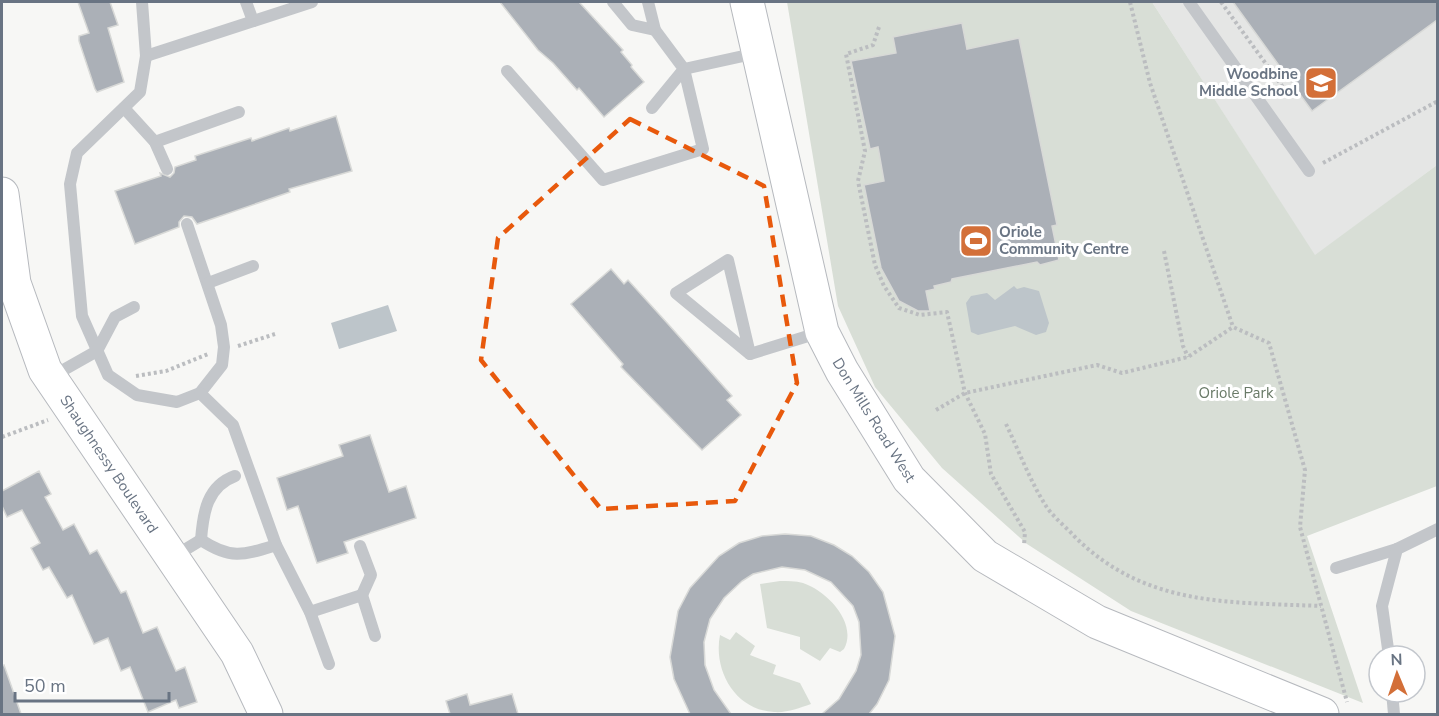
<svg xmlns="http://www.w3.org/2000/svg" width="1439" height="716" viewBox="0 0 1439 716" font-family="'Nunito Sans',sans-serif">
<rect width="100%" height="100%" fill="#f7f7f5"/>
<path fill="#e5e6e5" d="M1152,2h285v163l-122,91z"/>
<g fill="#d8ded6">
<path d="M787,2h365l163,253 122,-90v321l-130,50 56,167 -232,-92 -104,-67 -85,-76 -67,-81 -37,-81z"/>
<path d="M780,581c7,0 16,0 23,2 24,8 55,40 41,66l-4,3 -10,-4 -10,13 -20,-12v-12l-33,-9 -7,-44z"/>
<path d="M736,632l19,14 -5,9 26,10 -3,9 27,9 11,21c-12,4 -24,9 -37,8 -39,-2 -61,-42 -54,-77l10,5z"/>
</g>
<g fill="#bdc5ca">
<path d="M1014,286l3,3 7,-2 15,4 10,32 -3,9 -10,3 -21,-9 -37,9 -7,-3 -5,-29 5,-7 16,-3 8,7z"/>
<path d="M388,305l9,26 -58,18 -8,-26z"/>
</g>
<g fill="#abb0b7" stroke="#d8d9d7" stroke-width="1.5">
<path d="M78,2h32l8,23 -10,3 16,54 -27,10 -2,-3 -16,-48v-5l10,-3z"/>
<path d="M500,2h79l44,48 -2,2 11,13 -1,2 13,15 -40,35 -25,-29 -2,2 -24,-27 -15,-13z"/>
<path d="M1233,2h204v18l-125,91z"/>
<path d="M962,23l5,26 52,-11 38,187 -5,1 7,34 -19,5 -3,-3 -85,17 -1,3 -17,4 1,3 -9,2 4,20h-12l-19,-10 -18,-33 -17,-83 20,-4 -6,-34 -8,2 -19,-88 45,-8 -3,-16z"/>
<path d="M336,116l16,55 -63,18 1,3 -93,32 -5,-7 -8,-1 -5,6v5l-44,17 -20,-53 46,-15 -1,-3 10,4 4,-4 1,-6 21,-7 -1,-4 56,-18 1,3 37,-13 1,3z"/>
<path d="M611,269l13,15 4,-4 40,44 64,72 -5,4 14,15 -39,35 -81,-83 2,-3 -52,-60z"/>
<path d="M370,435l19,57 17,-6 10,32 -72,24 4,11 -31,10 -19,-57 -11,4 -10,-32 66,-22 -4,-11z"/>
<path d="M39,471l12,23 -6,3 18,33 11,-6 16,30 7,-4 24,43 5,-2 17,42 14,-6 19,44 9,-4 12,35 -18,6 -3,-8 -28,12 -18,-45 -9,4 -13,-33 -14,6 -22,-49 -5,3 -18,-31 -6,3 -12,-22 9,-5 -18,-33 -15,7 -5,-11v-15z"/>
<path d="M785,534l26,2 23,9 18,11 17,16 14,20 12,44 -6,44 -12,24 -8,10h-47l17,-15 17,-28 5,-16 -2,-33 -6,-16 -22,-24 -26,-12 -23,-3 -29,7 -11,7 -18,17 -14,21 -6,23 1,23 9,25 17,24h-41l-16,-35 -4,-22 8,-46 12,-23 29,-32 20,-13 23,-7z"/>
<path d="M4,665l17,49h-19v-48z"/>
<path d="M467,694l3,11 42,-11 6,20h-68l-4,-13z"/>
</g>
<g fill="none" stroke-linecap="round" stroke-linejoin="round">
<defs>
<g id="secondary">
<path d="M747,2l75,330 20,39 67,108 76,77 112,66 225,92"/>
<path d="M2,194l12,89 31,87 192,283 29,61"/>
</g>
</defs>
<use href="#secondary" stroke="#b6b9be" stroke-width="35"/>
<g stroke="#bbbdc0" stroke-width="4" stroke-dasharray="3 3" stroke-linecap="butt">
<path d="M1130,2l20,81 83,244"/>
<path d="M1221,2l61,84 -10,7"/>
<path d="M879,27l-6,18 -27,9 19,97 -7,30 17,84 9,21 15,22 21,7 27,-3 18,81 20,41 6,40 34,58 -1,13"/>
<path d="M1323,163l115,-62"/>
<path d="M1164,251l19,95 5,11"/>
<path d="M238,346l37,-12"/>
<path d="M136,376l30,-5 42,-17"/>
<path d="M936,410l29,-17 132,-28 25,8 66,-16 45,-30 36,16 36,127 -5,57 47,175"/>
<path d="M1006,424c13,27 24,57 40,82 7,11 19,20 28,30 71,71 154,66 247,70"/>
<path d="M2,437l46,-17"/>
</g>
<g stroke="#c3c6ca" stroke-width="12">
<path d="M142,2l4,54 -6,36 -63,61 -7,31 12,132 26,59 29,20 40,7 23,-9 22,-28 2,-18 -3,-22 -34,-101"/>
<path d="M246,2l7,19"/>
<path d="M613,2l19,23 23,5"/>
<path d="M648,2l7,28 29,39 -32,39"/>
<path d="M1189,2l120,169"/>
<path d="M146,56l166,-54"/>
<path d="M507,71l96,109 100,-31 -19,-80 73,-16"/>
<path d="M124,108l31,34 12,27"/>
<path d="M155,142l84,-30"/>
<path d="M728,260l22,94 -74,-61z"/>
<path d="M208,283l45,-17"/>
<path d="M750,354l71,-22"/>
<path d="M51,377l46,-26 18,-34 19,-10"/>
<path d="M200,393l33,32 43,120 34,67 19,52"/>
<path d="M201,540c30,20 43,15 75,5"/>
<path d="M201,540c2,-27 6,-54 34,-64"/>
<path d="M360,546l11,29 -9,20"/>
<path d="M173,557l28,-17"/>
<path d="M1336,568l61,-19"/>
<path d="M310,612l52,-17 13,41"/>
<path d="M1389,656l-7,-50 15,-57 41,-20"/>
<path d="M1392,692l2,22"/>
</g>
<use href="#secondary" stroke="#fff" stroke-width="33"/>
</g>
<path fill="none" stroke="#e8590c" stroke-width="4.5" stroke-dasharray="12 8" stroke-linejoin="round" d="M630,119l134,67 33,197 -62,118 -134,8 -120,-149 17,-122z"/>
<defs>
<symbol id="school-square" viewBox="-11 -11 22 22"><rect x="-9" y="-9" width="18" height="18" rx="4" fill="#d36f38" stroke="#fff"/><path d="M0-5L7-2L0 1L-7-2ZM-4 1L0 2.5L4 1V4Q0 6-4 4Z" fill="#fff"/></symbol>
<symbol id="stadium-square" viewBox="-11 -11 22 22"><rect x="-9" y="-9" width="18" height="18" rx="4" fill="#d36f38" stroke="#fff"/><path d="M0-5a6.5 5 0 1 0 0 10a6.5 5 0 1 0 0-10ZM-3.5-1.8h7v3.6h-7Z" fill="#fff"/></symbol>
</defs>
<g fill-rule="evenodd">
<use href="#school-square" x="1302" y="64" width="38" height="38"/>
<use href="#stadium-square" x="957" y="222" width="38" height="38"/>
</g>
<g text-anchor="middle" dominant-baseline="central" stroke-width="6" stroke-linejoin="round" paint-order="stroke">
<g font-size="15" font-weight="bold" fill="#697483" stroke="#fff" text-anchor="end">
<text x="1298" y="74">Woodbine<tspan x="1298" dy="17">Middle School</tspan></text>
<text x="999" y="232" text-anchor="start">Oriole<tspan x="999" dy="17">Community Centre</tspan></text>
</g>
<g font-size="15" fill="#697a67" stroke="#fff">
<text x="1236" y="393">Oriole Park</text>
</g>
<g font-size="15" fill="#697483" stroke="#fff">
<text transform="translate(874 420) rotate(58)">Don Mills Road West</text>
<text transform="translate(109 464) rotate(56)">Shaughnessy Boulevard</text>
</g>
</g>
<rect width="1439" height="716" fill="none" stroke="#697483" stroke-width="6"/>
<g transform="translate(1397 674) rotate(358)"><circle r="28" fill="#ffffff" stroke="#c3c7cd" stroke-width="1.5"/>
<path d="M0-4.5L10 22L0 15L-10 22Z" fill="#d36f38"/>
<text y="-9" font-size="16" font-weight="bold" text-anchor="middle" fill="#697483">N</text>
</g>
<path d="M15 692v9h154v-9" fill="none" stroke="#697483" stroke-width="3"/>
<text x="24" y="692" font-size="18" fill="#697483" stroke="#ffffff" stroke-width="4.5" paint-order="stroke">50 m</text>
</svg>
